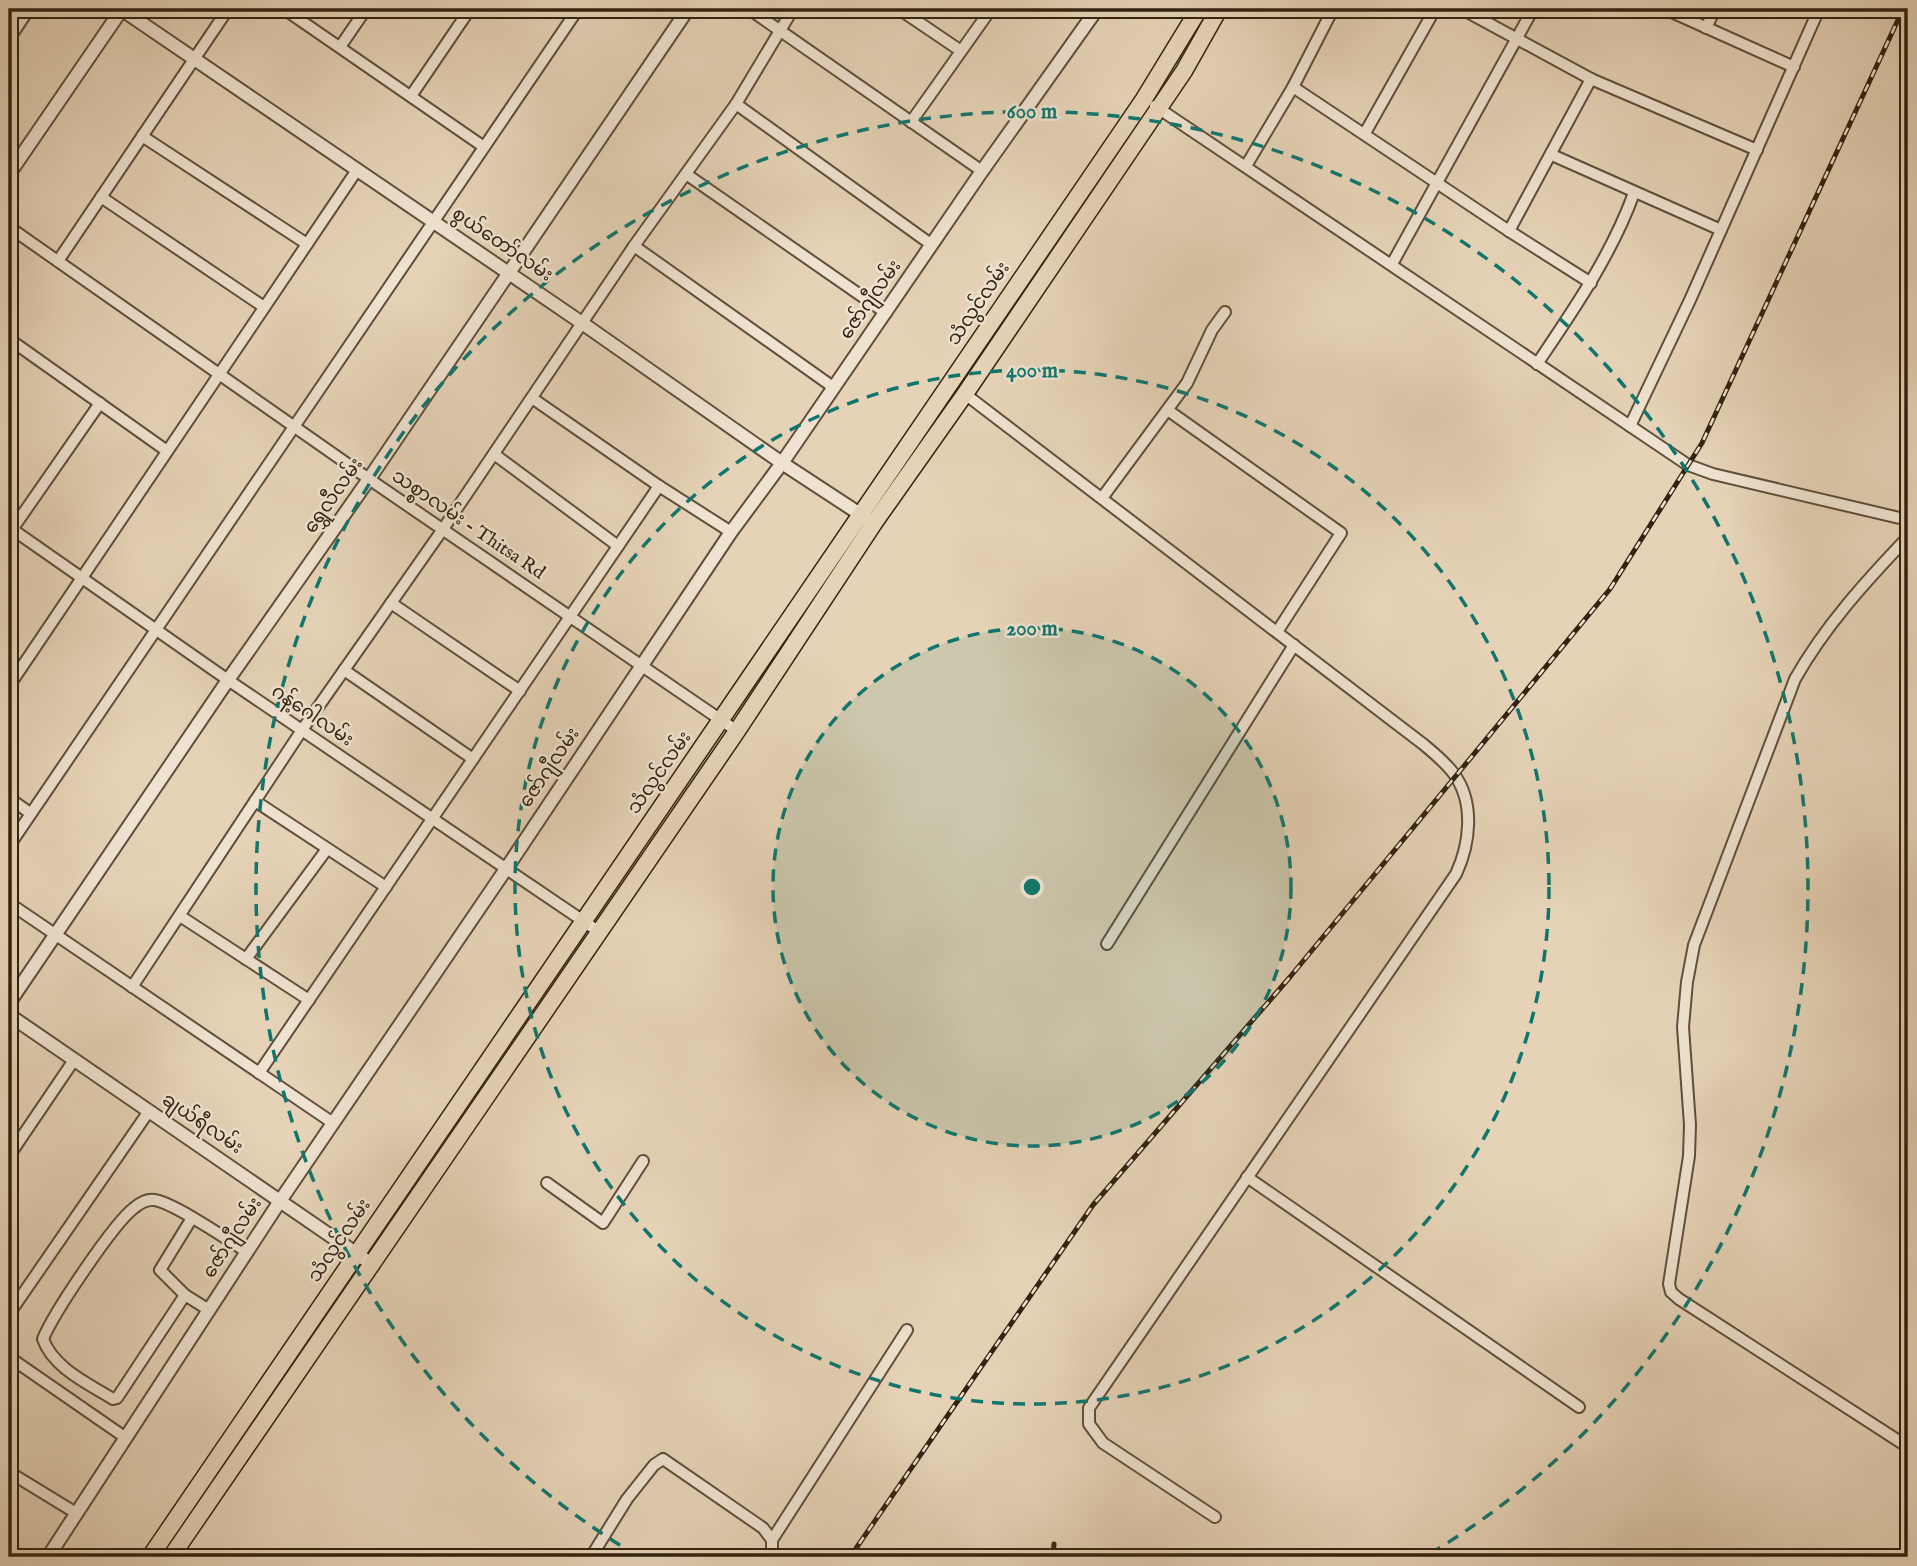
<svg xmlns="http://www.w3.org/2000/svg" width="1917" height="1566" viewBox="0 0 1917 1566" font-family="'IM FELL English','Noto Sans Myanmar',serif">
<rect width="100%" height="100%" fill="#e6d3b7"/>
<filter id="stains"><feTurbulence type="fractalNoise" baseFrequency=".00286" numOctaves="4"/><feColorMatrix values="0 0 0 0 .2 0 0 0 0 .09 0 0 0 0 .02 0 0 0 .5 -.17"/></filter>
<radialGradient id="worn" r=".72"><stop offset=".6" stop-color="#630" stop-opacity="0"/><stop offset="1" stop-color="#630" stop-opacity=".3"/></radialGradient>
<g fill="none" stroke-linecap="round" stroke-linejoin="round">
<defs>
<g id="minor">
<path d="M284,9l200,138"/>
<path d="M749,9l233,162"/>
<path d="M899,9l62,42"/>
<path d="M1462,9l129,70 166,71"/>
<path d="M1665,9l129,58"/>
<path d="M1706,28l9,-19"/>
<path d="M9,39l20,-30"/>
<path d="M340,47l26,-38"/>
<path d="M1293,87l216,144 82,52"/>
<path d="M411,96l59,-87"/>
<path d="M736,104l196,141"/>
<path d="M1155,106l533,359 25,9 195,46"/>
<path d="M911,122l80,-113"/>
<path d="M1365,133l70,-124"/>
<path d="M142,136l165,108"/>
<path d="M1552,155l169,75"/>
<path d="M1246,166l47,-79 40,-78"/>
<path d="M686,174l200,139"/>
<path d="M101,197l163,110"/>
<path d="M9,227l360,252 368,252"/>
<path d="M1509,231l82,-152"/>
<path d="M634,246l199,141"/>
<path d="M58,261l170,-252"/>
<path d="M1392,264l141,-255"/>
<path d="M9,339l158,112"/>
<path d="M1537,364c37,-55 74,-108 97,-171"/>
<path d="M965,394l458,350c11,9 23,19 31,30 21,29 16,70 2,100l-367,534v16l14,19 112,74"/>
<path d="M532,398l127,88 72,46"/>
<path d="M1169,411l172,122 -64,99"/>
<path d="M1630,426l60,-126 129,-291"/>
<path d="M494,454l124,92"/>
<path d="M1102,498l85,-115 25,-53 13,-18"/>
<path d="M9,527l219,153 370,251"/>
<path d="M9,534l91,-131"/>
<path d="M1908,537c-42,44 -83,89 -113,142l-101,266 -7,37 -4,45 7,98 -1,31 -20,128 2,8 8,7 229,148"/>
<path d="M391,603l129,88"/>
<path d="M344,670l129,89"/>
<path d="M9,686l348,-516"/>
<path d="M9,798l21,15"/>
<path d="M255,801l131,86"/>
<path d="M9,846l569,-837"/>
<path d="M9,903l324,220"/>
<path d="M180,916l129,84"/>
<path d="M1107,944l187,-299"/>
<path d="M246,959l81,-110"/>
<path d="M132,987l170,-257 141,-201 191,-283 102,-142 57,-95"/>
<path d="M259,1073l400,-587"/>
<path d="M9,1156l65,-96"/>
<path d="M1247,1177l332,230"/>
<path d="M547,1183l56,40 40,-62"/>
<path d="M185,1295l-25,-25 32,-52"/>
<path d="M209,1310l-24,-15 -68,103 -4,1c-24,-15 -60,-31 -70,-60 10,-25 70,-115 91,-131 6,-5 12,-9 20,-8 19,2 74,40 93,52"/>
<path d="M9,1314l140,-203"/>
<path d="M9,1357l117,81"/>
<path d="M9,1472l67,41"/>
<path d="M772,1540l135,-210"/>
<path d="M591,1557l36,-58 27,-34 9,-6 100,69 9,12v17"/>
</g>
<g id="tertiary">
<path d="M121,9l461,314 200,140 84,55"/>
<path d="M9,174l113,-165"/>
<path d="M9,1003l219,-323 141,-201 319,-470"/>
<path d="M9,1015l364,250"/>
<path d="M48,1557l232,-356 226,-332 225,-337 51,-69 200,-292 115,-162"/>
</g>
<g id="primary">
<path d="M150,1557l994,-1458 55,-90"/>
<path d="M171,1557l566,-826 137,-208 91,-129 219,-323 35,-62"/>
</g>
</defs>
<use href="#minor" stroke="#5f4f3a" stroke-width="14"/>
<use href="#tertiary" stroke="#5f4f3a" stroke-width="16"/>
<use href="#primary" stroke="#322310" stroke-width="19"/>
<use href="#minor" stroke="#efe2d0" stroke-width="10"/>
<use href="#tertiary" stroke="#efe2d0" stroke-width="12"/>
<use href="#primary" stroke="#e6d3b7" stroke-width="16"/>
<defs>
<g id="rail">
<path d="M850,1557l243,-352 197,-228 320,-388 92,-146 201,-434"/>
<path d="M1053,1557l1,-13"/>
</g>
</defs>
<use href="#rail" stroke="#322310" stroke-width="5"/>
<use href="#rail" stroke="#efe2d0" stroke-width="2.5" stroke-dasharray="8" stroke-linecap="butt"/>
</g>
<circle cx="1032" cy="887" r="259" fill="#0f766e" fill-opacity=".12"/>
<g fill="none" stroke="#0f766e" stroke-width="3.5" stroke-dasharray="12 9">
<circle cx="1032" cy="887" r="259"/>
<circle cx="1032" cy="887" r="517"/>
<path d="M638 1556A776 776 0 1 1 1426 1556"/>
</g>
<g text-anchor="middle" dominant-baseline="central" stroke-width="5" stroke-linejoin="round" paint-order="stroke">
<g font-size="19" fill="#322310" stroke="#efe2d0">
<text transform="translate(502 245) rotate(34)">စွယ်တော်လမ်း</text>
<text transform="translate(871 300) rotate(-55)">ဇော်ဂျီလမ်း</text>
<text transform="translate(979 304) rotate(-56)">သံလွင်လမ်း</text>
<text transform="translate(334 496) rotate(-55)">ရွှေလီလမ်း</text>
<text transform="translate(468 525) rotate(34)">သစ္စာလမ်း - Thitsa Rd</text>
<text transform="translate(312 716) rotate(34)">ဂန့်ဂေါလမ်း</text>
<text transform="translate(550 768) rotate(-56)">ဇော်ဂျီလမ်း</text>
<text transform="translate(660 773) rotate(-55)">သံလွင်လမ်း</text>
<text transform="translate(202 1124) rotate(34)">ချယ်ရီလမ်း</text>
<text transform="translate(233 1238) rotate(-57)">ဇော်ဂျီလမ်း</text>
<text transform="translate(340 1241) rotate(-56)">သံလွင်လမ်း</text>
</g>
</g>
<circle cx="1032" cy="887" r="10" fill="#0f766e" stroke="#efe2d0" stroke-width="3.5"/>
<g font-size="21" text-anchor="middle" font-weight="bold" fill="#0f766e" stroke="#efe2d0" stroke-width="5" stroke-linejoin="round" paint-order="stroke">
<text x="1032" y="118">600 m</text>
<text x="1032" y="377">400 m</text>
<text x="1032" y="635">200 m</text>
</g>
<rect width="1917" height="1566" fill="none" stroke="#e6d3b7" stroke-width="35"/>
<rect x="10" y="10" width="1896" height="1545" fill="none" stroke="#322310" stroke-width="3.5"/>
<rect x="18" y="18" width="1882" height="1531" fill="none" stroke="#322310" stroke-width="2"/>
<rect width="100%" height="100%" filter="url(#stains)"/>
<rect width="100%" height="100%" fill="url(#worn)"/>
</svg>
